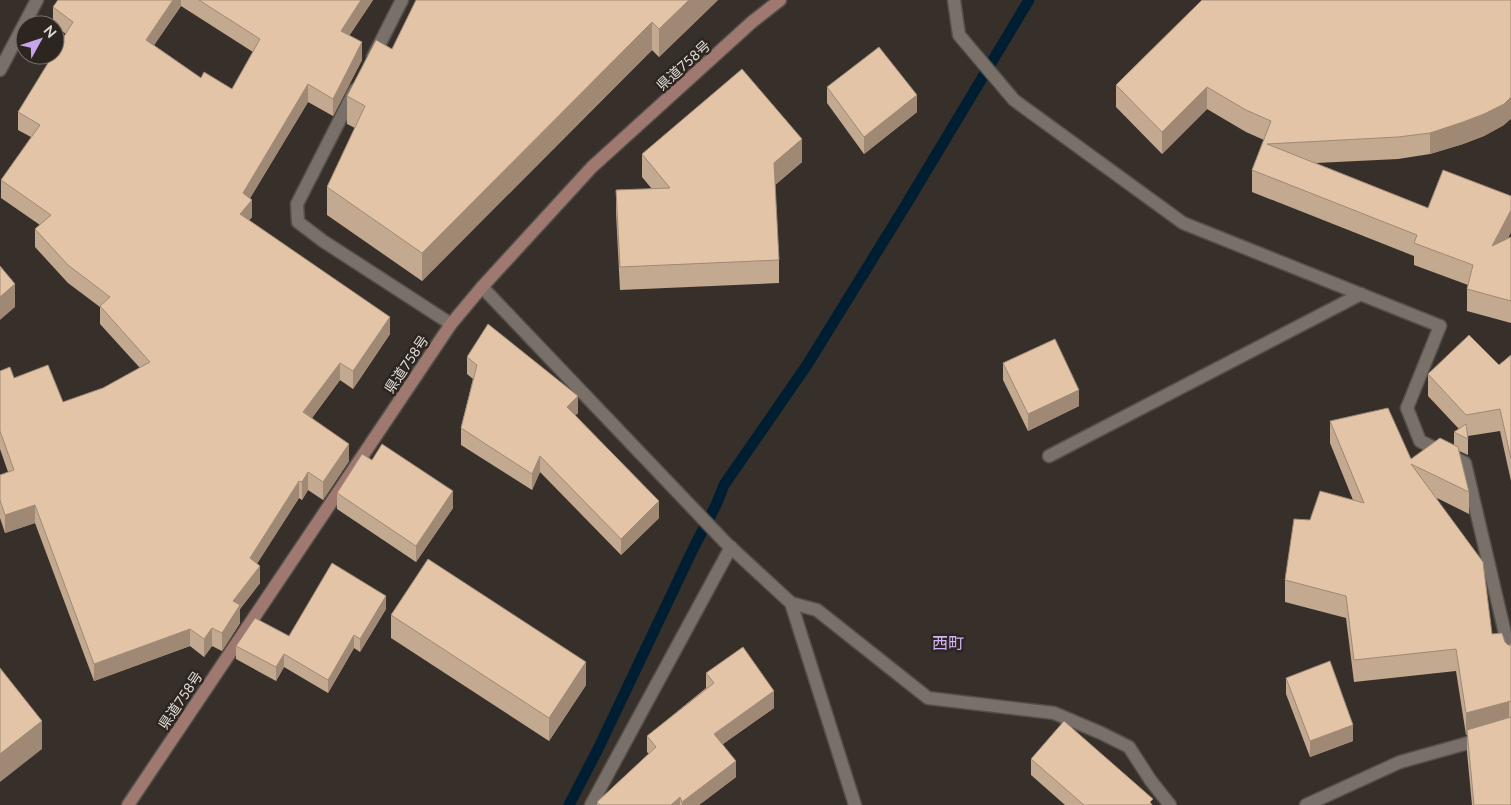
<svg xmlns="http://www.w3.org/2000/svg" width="1511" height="805" viewBox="0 0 1511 805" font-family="Lato,'Noto Sans JP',sans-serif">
<rect width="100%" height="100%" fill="#37302a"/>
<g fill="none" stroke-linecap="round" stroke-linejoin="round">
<path stroke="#001e31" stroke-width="11" d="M569,805l29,-56 96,-202 22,-42 8,-20 83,-120 97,-157 125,-208"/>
<defs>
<path id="service" d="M1407,408l33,-82"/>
<g id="minor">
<path d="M954,0l5,35 55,65 169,123 257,103"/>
<path d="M373,57l29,-57"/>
<path d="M0,70l37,-70"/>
<path d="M355,90l-58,114 1,18 25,19 128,83"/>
<path d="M482,287l244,256 65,60 64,202"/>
<path d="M1407,408l13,33 45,22 46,196"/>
<path d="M1049,456l312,-162"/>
<path d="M791,603l26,7 111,88 126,15 47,20 28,14 22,34 19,24"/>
<path d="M591,805l140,-258"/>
<path d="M1306,805l94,-43 111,-31"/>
</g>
<path id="secondary" d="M128,805l323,-481 31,-37 110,-120 160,-145 28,-22"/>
</defs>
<use href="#service" stroke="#554f49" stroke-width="15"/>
<use href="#minor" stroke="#554f49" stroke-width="15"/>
<use href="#secondary" stroke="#554f49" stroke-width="15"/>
<use href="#service" stroke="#797069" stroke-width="12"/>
<use href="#minor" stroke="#797069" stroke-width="12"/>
<use href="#secondary" stroke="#9f7870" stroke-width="12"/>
</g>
<g fill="#c3a990" fill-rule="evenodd">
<path d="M58,0h315l-24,36 13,24 -29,56 -25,-14 -58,96 2,19 -3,3 141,114 -37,55 -13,-9 -28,38 37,43 -26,39 -15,-10 -6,10 -3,-2 -42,65 3,20 -20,26v14l-18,28 -10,-5 -8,11 -14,-11 -96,35 -59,-158 -30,10 -5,-15v-43l8,-3 -8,-23v-78l63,31 40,-14 37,-20 -40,-44v-17l-32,-24 -33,-36v-18l5,-4 -39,-27v-18l30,-43 -13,-7v-18l48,-78 -13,-10v-17zM181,6l72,46 -21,37 -31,-11 -47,-33z"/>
<path d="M718,0l-59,57 -7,-7 -230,231 -95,-66v-28l28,-59 -8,-4v-28l45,-47z"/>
<path d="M1202,0l302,125 -20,11 -21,8 -33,10 -32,5 -82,4 112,45 83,-12v36l-3,6 3,-1v86l-44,-12v-22l1,-4 -54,-20v-9l-162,-64v-22l12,-30 -18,-8 -39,-23 -45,45 -46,-47v-22z"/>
<path d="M827,87l90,25 -53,42 -37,-51z"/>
<path d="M642,154l160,8 -27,23 4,75v23l-159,7 -4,-77v-23l36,-1 -10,-12z"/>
<path d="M1511,355v126l-11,-50 -32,5v19l-9,-4 10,41v22l-32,-16 55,136 16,11h3v160h-39l-5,-53v-17h-1l-10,-64 -102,11 -8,-64 -61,-16v-22l25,-60 43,-20 -23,-57v-22l81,38 43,-14v-13l5,-3 -31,-33v-22l71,-9z"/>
<path d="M467,357l111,56 -3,2 84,103 -38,37 -81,-83 -8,18 -71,-45v-17l12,-49 -6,-5z"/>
<path d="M1003,363l76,43 -51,25 -25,-51z"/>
<path d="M372,460l81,48 -37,54 -79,-53v-16z"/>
<path d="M386,609l-26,43 -6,-4 -26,45 -44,-26 -8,14 -40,-22v-13l53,-10z"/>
<path d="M391,615l195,70 -37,56 -158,-103z"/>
<path d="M706,673l68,35 -51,36 13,33 -37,28h-102v-3l52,-48 -2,-2v-16l59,-48z"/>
<path d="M1286,678l67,63 -43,16 -24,-63z"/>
<path d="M1031,759l122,46h-88l-34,-30z"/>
</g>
<g fill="#9f8975">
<path d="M173,0h8v6l-35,51v-17z"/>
<path d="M361,0h12l-32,48v-17z"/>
<path d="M689,0h29l-59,57v-28z"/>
<path d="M652,22v28l-230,231v-28z"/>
<path d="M362,42v18l-29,56v-17z"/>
<path d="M308,84v18l-65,108v-17z"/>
<path d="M1207,87v22l-45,45v-22z"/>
<path d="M917,95v17l-53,42v-17z"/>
<path d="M1511,97v22l-7,6 -20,11 -21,8 -33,10v-21z"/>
<path d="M802,139v23l-28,24v-23z"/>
<path d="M252,200v17l-12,15v-18z"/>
<path d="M1511,210v22l-19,36v-22z"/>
<path d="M15,284v23l-15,13v-23z"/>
<path d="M390,317v17l-37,55v-18z"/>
<path d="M340,363v17l-37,50v-18z"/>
<path d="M1079,390v16l-51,25v-17z"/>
<path d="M578,396v17l-11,11v-17z"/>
<path d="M349,444v17l-26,39v-18z"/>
<path d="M540,456v16l-8,18v-16z"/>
<path d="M308,472v18l-6,10v-18z"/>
<path d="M299,481v17l-49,77v-17z"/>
<path d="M453,491v17l-37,54v-16z"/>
<path d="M659,501v17l-38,37v-16z"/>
<path d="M35,505v18l-30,10v-18z"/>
<path d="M260,566v17l-20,26v14l-18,28v-18l11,-32z"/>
<path d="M386,596v13l-26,43v-13z"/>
<path d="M212,628v18l-8,11v-18z"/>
<path d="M190,629v17l-96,35v-17z"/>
<path d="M354,635v13l-26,45v-13z"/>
<path d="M284,654v13l-8,14v-14z"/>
<path d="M586,662v23l-37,56v-23z"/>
<path d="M774,691v17l-60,42v-16z"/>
<path d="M1509,701v22l-42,7v5h-1v-22z"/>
<path d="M42,721v28l-42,33v-28z"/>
<path d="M1353,725v16l-43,16v-16z"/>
<path d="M736,761v16l-37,28h-17v-3z"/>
<path d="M680,797v8h-9z"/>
</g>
<g fill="#e3c4a7" stroke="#9f8975">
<path d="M58,0h115l-27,40 55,38 3,-6 28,17 28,-50 -61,-39h162l-20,31 21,11 -29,57 -25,-15 -65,109 9,7 -12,14 150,103 -37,54 -13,-8 -37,49 46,32 -26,38 -15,-10 -6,10 -3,-1 -49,77 10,8 -27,35 7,4 -18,28 -10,-5 -8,11 -14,-10 -96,35 -59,-159 -30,10 -5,-15v-25l14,-5 -14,-39v-60l10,-4 4,11 34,-13 15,37 40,-14 47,-26 -50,-56 10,-9 -42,-32 -33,-36 16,-14 -50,-35 39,-55 -22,-13 35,-57h2v-4l18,-29 -20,-15z"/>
<path d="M416,0h273l-30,29 -7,-7 -230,231 -95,-66 38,-81 -18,-10 29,-56 16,9z"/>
<path d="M1202,0h309v97l-7,7 -20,10 -21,8 -33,11 -32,4 -131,7 161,64 15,-38 68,26v14l-19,36 19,-9v64l-44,-12 6,-24 -59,-22 3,-8 -165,-65 19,-49 -25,-11 -39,-23 -45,45 -46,-47z"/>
<path d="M879,47l38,48 -53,42 -37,-50z"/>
<path d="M742,69l60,70 -28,24 5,97 -159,7 -4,-77 54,-2 -28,-34z"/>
<path d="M0,266l15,18 -15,13z"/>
<path d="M488,324l90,72 -11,11 92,94 -38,38 -81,-83 -8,18 -71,-46 16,-63 -10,-8z"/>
<path d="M1469,335l30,30 12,-10v104l-11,-50 -34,6 -38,-41z"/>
<path d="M1055,339l24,51 -51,24 -25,-51z"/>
<path d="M1388,408l23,51 29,-21 18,9 11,45 -58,-28 72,98 9,72 10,-1 3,9 3,3h3v56l-45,12 -10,-64 -102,11 -8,-64 -61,-16 9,-61 16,1 10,-29 44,12 -34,-82z"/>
<path d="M1466,424l2,15 -14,-7z"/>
<path d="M382,444l71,47 -37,55 -79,-53 25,-39 10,6z"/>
<path d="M428,559l158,103 -37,56 -158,-103z"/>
<path d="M332,563l54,33 -26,43 -6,-4 -26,45 -44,-26 -8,13 -40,-21 19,-28 34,18z"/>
<path d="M743,647l31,44 -60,43 22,27 -54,41 -2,-5 -9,8h-71l-3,-3 59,-55 -9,-11 67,-53 -8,-10z"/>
<path d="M1330,661l23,64 -43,16 -24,-63z"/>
<path d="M0,668l42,53 -42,33z"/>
<path d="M1511,717v88h-37l-7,-75z"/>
<path d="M1064,721l89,78 -3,3 2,3h-68l-53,-46z"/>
</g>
<g text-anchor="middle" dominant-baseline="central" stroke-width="5" stroke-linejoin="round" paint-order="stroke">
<g font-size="14" fill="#e0dbd7" stroke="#2d2620">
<text transform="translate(683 65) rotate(-42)">県道758号</text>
<text transform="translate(406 364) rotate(-56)">県道758号</text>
<text transform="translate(180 700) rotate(-56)">県道758号</text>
</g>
<g font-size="16" fill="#d3b2f6" stroke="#2d2620">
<text x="948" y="642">西町</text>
</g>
</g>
<g transform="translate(40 40) rotate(50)"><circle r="24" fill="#2d2620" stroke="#756e69"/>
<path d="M0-4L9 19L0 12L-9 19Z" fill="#c9a5ee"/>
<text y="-8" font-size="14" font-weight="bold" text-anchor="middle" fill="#e0dbd7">N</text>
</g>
</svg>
